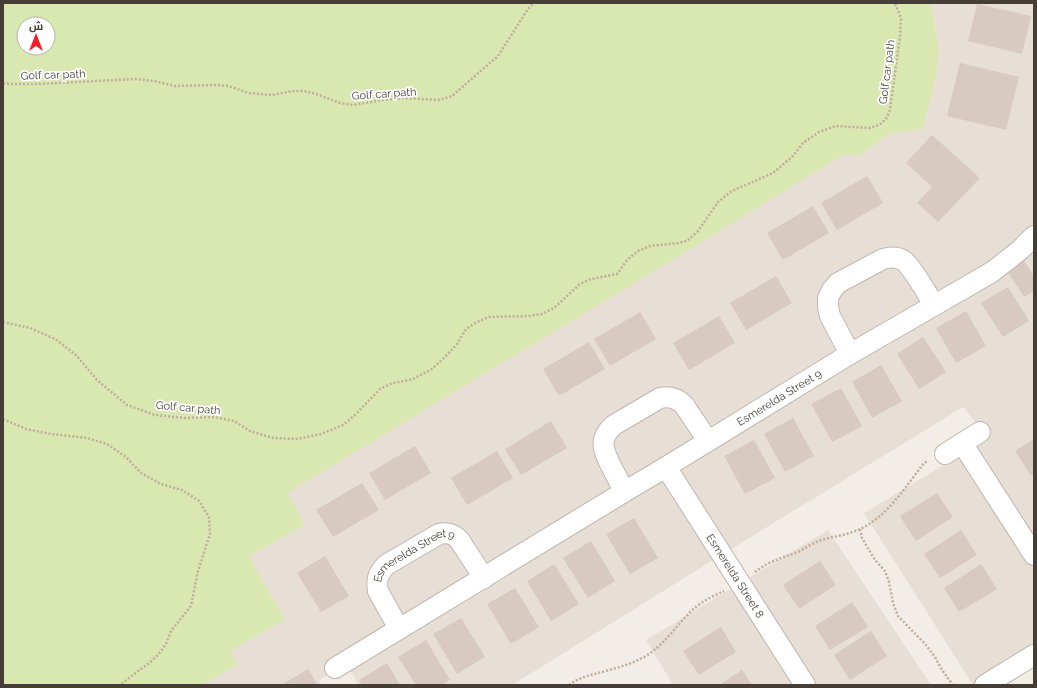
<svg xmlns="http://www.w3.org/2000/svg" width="1037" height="688" viewBox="0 0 1037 688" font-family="Raleway,Cairo,sans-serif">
<rect width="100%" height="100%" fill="#f3ede7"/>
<g fill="#e7ded5">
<path d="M931,3h103v223l-21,21 21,3v412l-39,23h-22l-109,-172 103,-62 15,-20 -19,-24 -240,147 -211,131h-154l-10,-20 -29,15 3,5h-121l37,-20 -8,-14 55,-31 -36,-64 56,-31 -19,-32 558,-339 14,2 31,-22 34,-5 13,-52 3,-28z"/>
<path d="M828,530l103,155h-258l-27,-45z"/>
</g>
<path fill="#d9e7b1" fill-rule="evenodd" d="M3,3h928l8,46 -3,28 -13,52 -34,5 -31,22 -14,-2 -173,107 -384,232 18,32 -56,31 36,64 -55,31 8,14 -37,20h-198zM24,24h24v24h-24z"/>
<g fill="#d8cac0">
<path d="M977,4l54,12 -9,38 -54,-13z"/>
<path d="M960,63l59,14 -13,53 -59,-14z"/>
<path d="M932,135l48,43 -42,44 -21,-19 15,-16 -26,-24z"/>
<path d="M867,176l16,27 -46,27 -16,-27z"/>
<path d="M813,206l16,27 -46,27 -16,-27z"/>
<path d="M1020,255l14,21v15l-10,6 -20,-31z"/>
<path d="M776,276l16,27 -46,27 -16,-27z"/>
<path d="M1008,287l21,34 -26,16 -22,-34z"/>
<path d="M966,311l20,35 -30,17 -20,-35z"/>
<path d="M640,312l16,27 -46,27 -16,-27z"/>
<path d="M719,316l16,27 -46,27 -16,-27z"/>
<path d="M923,337l23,35 -27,17 -22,-35z"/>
<path d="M589,342l16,27 -46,27 -16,-27z"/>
<path d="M881,365l21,36 -30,17 -20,-36z"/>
<path d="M841,388l21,38 -30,16 -21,-38z"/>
<path d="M793,418l21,38 -29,16 -21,-38z"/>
<path d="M551,421l16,27 -46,27 -16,-26z"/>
<path d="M1034,439v35l-3,2 -16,-25z"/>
<path d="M754,440l21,38 -30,16 -21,-38z"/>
<path d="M415,446l16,27 -46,27 -16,-27z"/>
<path d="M497,451l16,27 -46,27 -16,-27z"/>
<path d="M362,483l17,27 -46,27 -17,-27z"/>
<path d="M937,493l16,24 -37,24 -16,-25z"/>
<path d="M634,518l24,40 -28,16 -24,-40z"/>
<path d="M961,530l16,25 -37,23 -16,-24z"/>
<path d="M591,541l24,40 -27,17 -25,-40z"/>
<path d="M325,556l24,40 -28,16 -24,-39z"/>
<path d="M820,561l16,24 -37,24 -16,-24z"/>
<path d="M554,564l25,40 -28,17 -24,-40z"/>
<path d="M981,564l16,25 -38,23 -15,-24z"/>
<path d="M515,588l24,39 -28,17 -24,-40z"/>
<path d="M852,602l16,25 -38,23 -15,-24z"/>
<path d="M461,618l24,39 -28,17 -24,-40z"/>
<path d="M721,627l15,25 -37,23 -16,-24z"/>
<path d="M871,631l16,25 -37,24 -16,-25z"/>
<path d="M426,640l24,40 -8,5h-26l-18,-28z"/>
<path d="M387,663l13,22h-38l-3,-5z"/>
<path d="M308,669l10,16h-37z"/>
<path d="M742,670l10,15h-33z"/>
</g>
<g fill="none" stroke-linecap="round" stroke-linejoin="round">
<defs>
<g id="minor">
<path d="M850,354l-20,-38 -2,-9v-9l4,-8 6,-7 45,-24c7,-2 14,-3 21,2 8,6 24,34 30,44"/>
<path d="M962,443l72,112"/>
<path d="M945,454l35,-22"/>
<path id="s1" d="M666,467l139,218"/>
<path d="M624,492c-4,-9 -8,-17 -13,-26 -8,-16 -13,-27 3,-41l46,-27c10,-2 17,0 24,7l24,36"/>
<path id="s2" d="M399,629l-21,-38c-2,-12 0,-17 8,-26l53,-31c9,-2 15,0 21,7l24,37"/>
<path id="s3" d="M335,668l289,-176 42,-25 184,-113 142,-82 28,-22 14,-14"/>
<path d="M985,685l49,-30"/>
</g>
</defs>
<use href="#minor" stroke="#c2b6ad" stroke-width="22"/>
<g stroke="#c0ac9b" stroke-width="2.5" stroke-dasharray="2 2" stroke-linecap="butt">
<path d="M3,83l9,1h26l97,-5 19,2 21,5 42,-1 11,1 21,7 22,2 22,-4h11l12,3 24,9 13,2 30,-5 21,-2 35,2 13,-4 46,-40 30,-47 6,-6"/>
<path d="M3,322l27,6 25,11 21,16 21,25 30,25 28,10 30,3 29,-1 20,4 16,10 23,7 24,1 24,-5 22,-9 12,-10 25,-26 10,-5 23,-5 19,-10 13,-12 12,-13 9,-15 11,-7 12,-5 39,-1 14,-2 12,-6 26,-24 11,-5 26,-5 11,-15 10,-8 12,-5 28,-3 9,-2 11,-10 20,-29 14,-11 41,-18 19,-16 11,-14 16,-11 17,-6 33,2 10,-3 7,-6 4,-9 10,-74 1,-18 -6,-15"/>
<path d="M3,419l23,10 25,5 36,4 20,6 19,13 15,16 20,11 21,6 17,11 10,16 1,17 -12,37 -7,35 -20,25 -5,13 -8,11 -10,9 -10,7 -18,14"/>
<path d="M860,529l2,9 13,22 10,11 4,11 4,21 5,13 28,29 9,12 7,13 11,15"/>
<path d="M755,572c6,-4 12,-9 19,-11 8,-4 17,-6 26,-10 7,-4 14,-9 22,-11 12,-4 26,-5 38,-11 28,-13 46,-43 64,-66l4,-2"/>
<path d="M569,685c12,-9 23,-10 37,-14 14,-4 28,-8 40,-15 19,-12 30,-30 46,-46 9,-8 21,-14 32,-19"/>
</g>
<use href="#minor" stroke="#fff" stroke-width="20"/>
</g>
<g text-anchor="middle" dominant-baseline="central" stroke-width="3.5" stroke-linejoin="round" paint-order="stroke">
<g font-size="11" fill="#463d36" stroke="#fff">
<text transform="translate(887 72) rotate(-83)">Golf car path</text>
<text transform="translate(53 75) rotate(-2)">Golf car path</text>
<text transform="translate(384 94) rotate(-4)">Golf car path</text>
<text stroke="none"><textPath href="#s3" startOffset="520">Esmerelda Street 9</textPath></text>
<text transform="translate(188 408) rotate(5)">Golf car path</text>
<text stroke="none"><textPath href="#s2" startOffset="101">Esmerelda Street 9</textPath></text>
<text stroke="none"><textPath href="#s1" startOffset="129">Esmerelda Street 8</textPath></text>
</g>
</g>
<rect width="1037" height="688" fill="none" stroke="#463d36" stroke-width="8"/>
<g transform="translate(36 36)"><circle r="19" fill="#ffffff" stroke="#b5b1af"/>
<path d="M0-3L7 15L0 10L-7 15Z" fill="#f71b24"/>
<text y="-6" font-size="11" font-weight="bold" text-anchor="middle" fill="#463d36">ش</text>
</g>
</svg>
